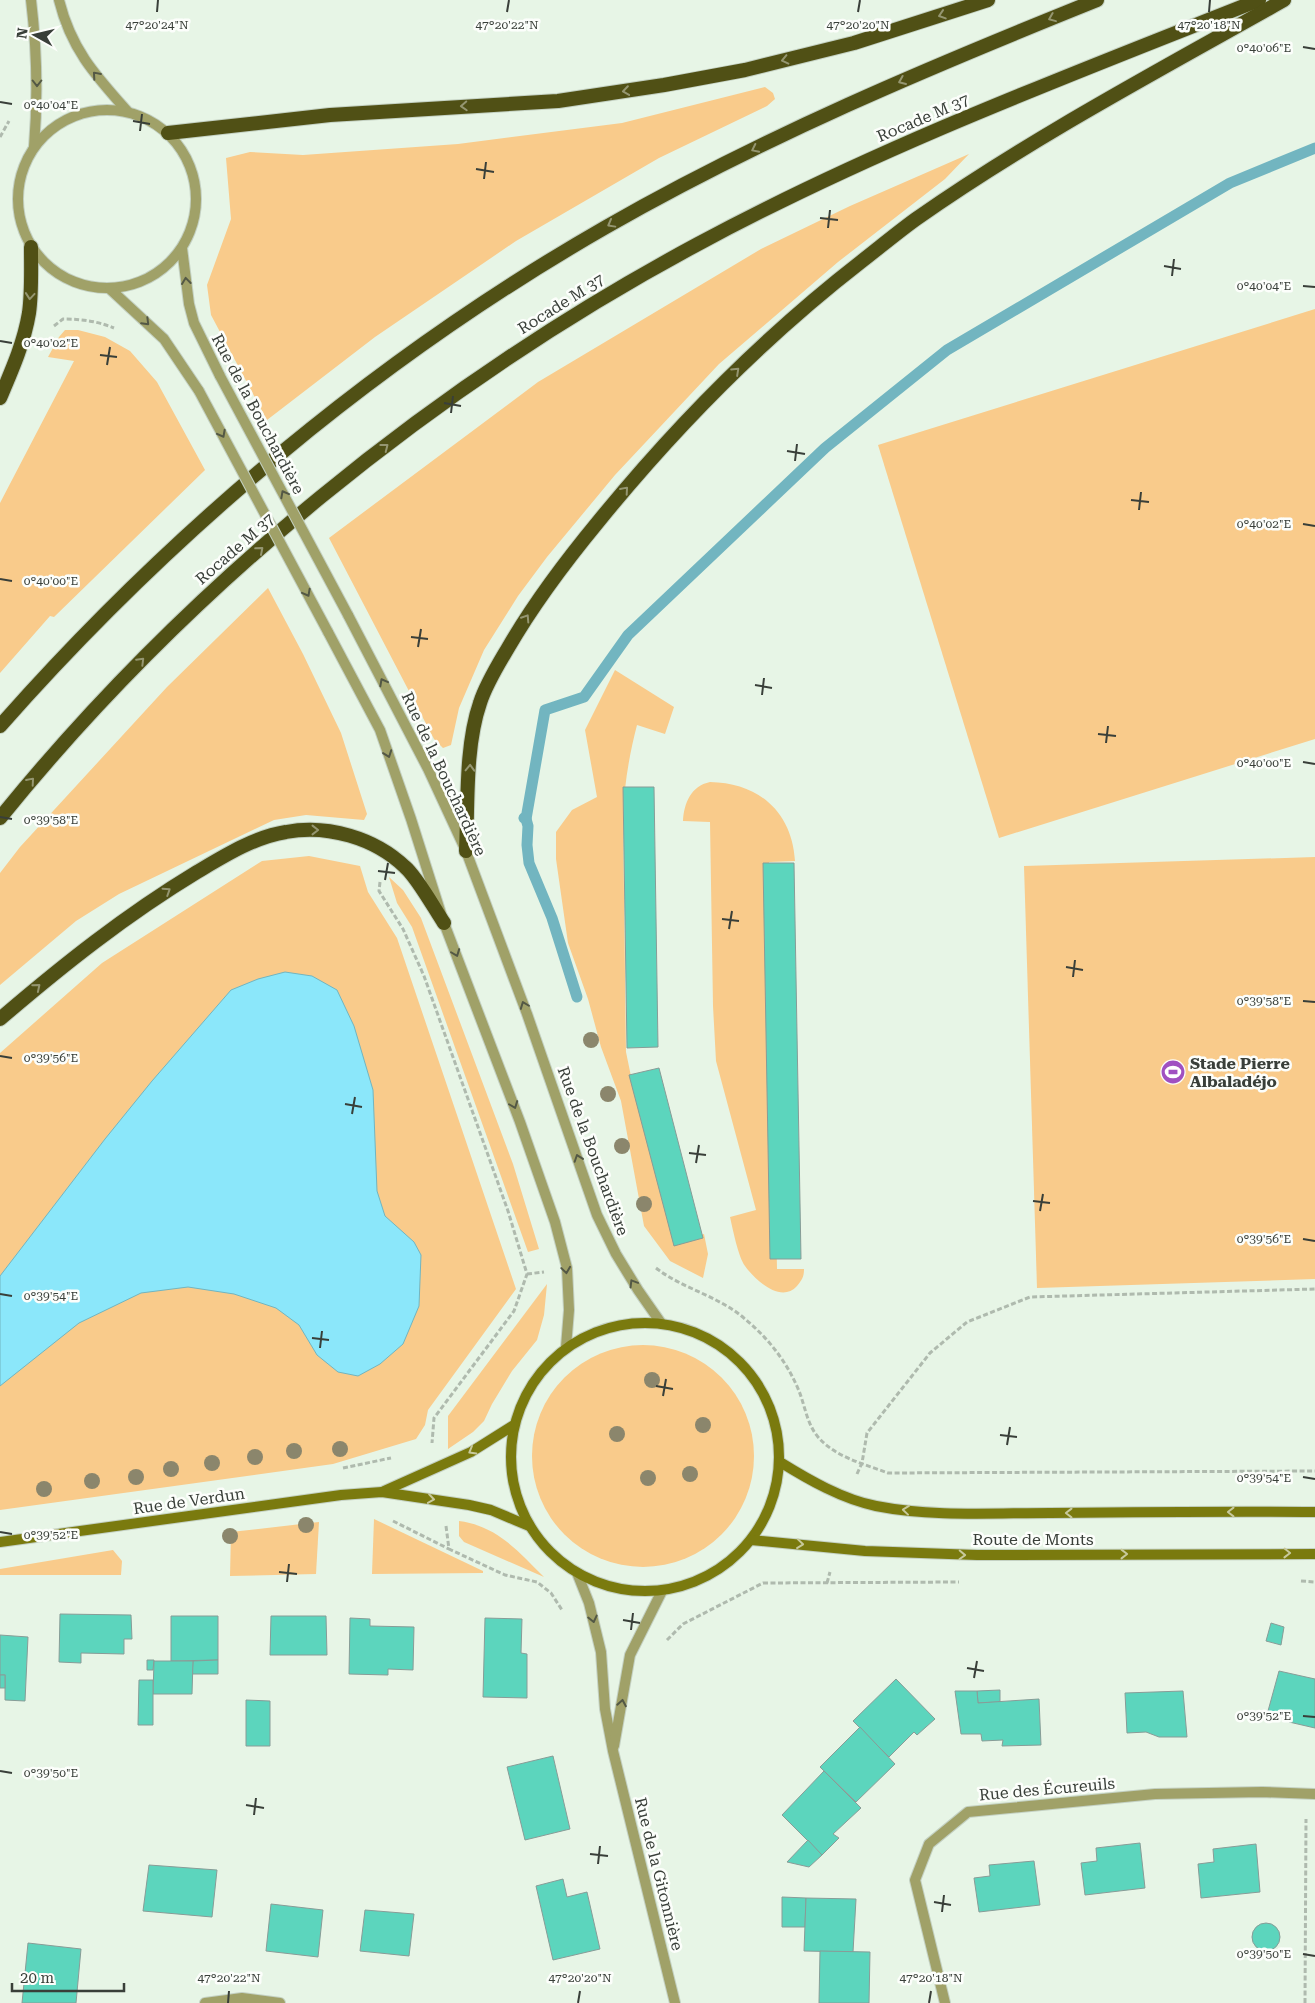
<svg xmlns="http://www.w3.org/2000/svg" width="1315" height="2003" viewBox="0 0 1315 2003" font-family="'Roboto Serif',serif">
<rect width="100%" height="100%" fill="#e7f5e6"/>
<g fill="#f9cb8b">
<path d="M765,87l8,6 2,6 -8,7 -108,52 -143,83 -141,96 -108,83 -56,-105 -4,-30 24,-66 -5,-61 24,-6 53,3 155,-11 164,-21z"/>
<path d="M969,154l-24,25 -107,83 -119,102 -104,111 -68,82 -29,39 -34,54 -25,58 -8,37 -8,3 -9,-9 -105,-201 209,-156 223,-133 89,-43z"/>
<path d="M1315,309v430l-316,99 -121,-393z"/>
<path d="M65,330h13l27,7 25,14 27,31 48,88 -151,147 -4,-1 -50,57v-170l74,-142 -26,-4 11,-20z"/>
<path d="M268,588l35,66 38,79 26,81 -3,6 -58,-5 -32,5 -155,74 -43,27 -76,64v-112l20,-26 147,-160z"/>
<path d="M615,670l59,37 -9,27 -28,-9c-8,31 -13,61 -14,93l3,234 8,39 41,152 29,-9 4,20 -5,24 -33,-17 -26,-35 -23,-125 -20,-54 -13,-48 -20,-56 -12,-84v-27l16,-22 25,-13 -12,-67z"/>
<path d="M710,782c49,1 82,30 85,79l-26,1 8,407h27c0,8 -2,11 -7,17 -16,18 -42,-6 -52,-20 -7,-10 -12,-36 -15,-49l26,-7 -40,-149 -3,-55 -3,-184 -27,-1c1,-18 8,-35 27,-39z"/>
<path d="M309,856l51,10 8,26 29,46 119,351 -88,121 -3,15 -9,14 -83,25 -333,46v-457l102,-90 160,-102z"/>
<path d="M1315,857v422l-278,9 -13,-422z"/>
<path d="M389,877l14,13 18,28 92,246 26,85 -11,3 -116,-325 -15,-24z"/>
<path d="M547,1284l-3,31 -7,25 -25,31 -20,33 -8,17 -11,11 -25,17v-33z"/>
<circle cx="643" cy="1456" r="111"/>
<path d="M374,1519l109,52v2l-111,1z"/>
<path d="M459,1521c38,5 59,30 85,56l-80,-35 -5,-6z"/>
<path d="M319,1522l-3,52 -86,2 1,-44z"/>
<path d="M113,1550l9,11 -1,14h-121v-6z"/>
</g>
<path fill="#8be7fa" stroke="#72b5c0" d="M285,972l27,4 25,14 17,36 19,64 4,101 8,25 29,26 7,13 -2,51 -16,38 -23,20 -22,12 -20,-4 -21,-17 -18,-30 -23,-17 -42,-14 -46,-7 -47,6 -62,30 -79,63v-110l105,-137 47,-58 79,-91 27,-11z"/>
<g fill="none" stroke-linecap="round" stroke-linejoin="round">
<g stroke="#72b5c0" stroke-width="11">
<path d="M524,818l2,1 2,7 -1,19 2,18 23,55 25,79"/>
<path d="M526,819l19,-109 39,-13 44,-62 197,-187 122,-98 283,-167 85,-35"/>
</g>
</g>
<g fill="#5cd5bd" stroke="#889c97">
<path d="M623,787h31l4,260 -31,1z"/>
<path d="M763,863h31l7,396h-31z"/>
<path d="M659,1068l44,170 -29,8 -45,-171z"/>
<path d="M60,1614l71,1 1,24h-8v15l-43,-1v10l-22,-1z"/>
<path d="M171,1616h47v44l-47,1z"/>
<path d="M271,1616h55l1,39h-57z"/>
<path d="M350,1618l20,1v7l44,1 -1,43 -25,-1v6l-39,-1z"/>
<path d="M485,1618l37,1 -1,34 6,1v44l-44,-1z"/>
<path d="M1271,1623l13,4 -3,18 -15,-4z"/>
<path d="M0,1635l28,2 -3,64 -20,-1v-25h-5z"/>
<path d="M147,1660h7l-1,10h-6z"/>
<path d="M218,1660v14h-26l1,-13z"/>
<path d="M154,1661h39l-1,33h-39z"/>
<path d="M1279,1671l36,8v49l-26,-6 1,-5 -22,-6z"/>
<rect x="0" y="1675" width="5" height="13"/>
<path d="M896,1679l39,40 -18,16 -3,-3 -25,25 -36,-36z"/>
<path d="M139,1680h14v45h-15z"/>
<path d="M1000,1690v12l-22,1 -1,-12z"/>
<path d="M955,1691h22l1,12 61,-4 2,46 -39,1 1,-6 -21,1 -1,-7h-20z"/>
<path d="M1183,1691l4,46h-28l-13,-5 -19,1 -2,-40z"/>
<path d="M246,1700l24,1v45h-24z"/>
<path d="M860,1727l35,37 -39,38 -36,-35z"/>
<path d="M553,1756l17,73 -45,11 -18,-73z"/>
<path d="M824,1771l37,37 -28,26 6,4 -17,17 -40,-40z"/>
<path d="M808,1840l14,15 -13,12 -22,-5z"/>
<path d="M1140,1843l5,45 -60,7 -4,-32 16,-2 -1,-13z"/>
<path d="M1256,1844l4,48 -59,6 -3,-34 16,-2 -1,-13z"/>
<path d="M1034,1861l6,44 -61,7 -5,-34 16,-2 -1,-11z"/>
<path d="M149,1865l68,5 -5,47 -69,-6z"/>
<path d="M563,1879l4,18 20,-5 13,57 -47,11 -17,-74z"/>
<path d="M782,1897l24,1 -1,29h-23z"/>
<path d="M806,1898l50,1 -3,53 -49,-1z"/>
<path d="M271,1904l52,6 -5,47 -52,-6z"/>
<path d="M365,1910l49,4 -5,42 -49,-5z"/>
<circle cx="1266" cy="1937" r="14"/>
<path d="M28,1943l53,6 -5,54h-54z"/>
<path d="M820,1951l50,1 -1,51h-50z"/>
</g>
<g fill="none" stroke-linecap="round" stroke-linejoin="round">
<defs>
<g id="minor">
<path d="M577,1573l12,30 12,49 4,57 8,42 62,252"/>
<path d="M614,1746l16,-91 32,-64"/>
<path d="M205,2003l37,-5 38,5"/>
<path d="M945,2003l-30,-123 14,-36 39,-32 187,-18 107,-2 53,2"/>
</g>
<g id="tertiary">
<path d="M31,0c6,50 7,98 3,147"/>
<path d="M59,0c12,49 36,75 69,112"/>
<circle cx="107" cy="199" r="89"/>
<path d="M182,248l7,56 5,19 26,53"/>
<path d="M110,289l54,50 35,52"/>
<path d="M348,615l80,154 38,82 61,163 70,201 19,39 22,36 23,33"/>
<path d="M328,632l52,98 31,89 33,104 76,199 35,100 12,46 2,42 -3,37"/>
</g>
<g id="secondary">
<circle cx="645" cy="1457" r="134"/>
<path d="M780,1462c29,18 62,37 96,44 56,11 116,7 174,7 88,-1 177,-2 265,-1"/>
<path d="M384,1491l87,-39 43,-27"/>
<path d="M751,1540l114,11 112,4 338,-1"/>
<path d="M0,1542l341,-47 41,-3 87,13 22,5 38,16"/>
</g>
<g id="trunk">
<path d="M168,133l162,-18 228,-14 106,-16 81,-15 109,-27 134,-43"/>
<path d="M0,398c12,-28 24,-55 29,-85 3,-21 2,-44 2,-66"/>
<path d="M0,726c173,-196 379,-369 606,-499 157,-90 324,-160 491,-227"/>
<path d="M0,818c188,-232 435,-433 698,-574 180,-97 372,-169 561,-244"/>
<path d="M466,851c2,-45 -1,-105 14,-148 6,-19 18,-38 28,-55 26,-45 57,-86 90,-126 78,-96 166,-185 264,-261 18,-14 36,-29 54,-42 117,-82 244,-149 368,-219"/>
<path d="M0,1019c63,-54 126,-104 197,-147 27,-16 57,-35 89,-40 41,-8 89,6 119,35 12,10 29,41 39,56"/>
</g>
</defs>
<use href="#minor" stroke="#c4d1c3" stroke-width="12"/>
<use href="#tertiary" stroke="#c4d1c3" stroke-width="12"/>
<use href="#secondary" stroke="#c4d1c3" stroke-width="12"/>
<use href="#trunk" stroke="#c4d1c3" stroke-width="16"/>
<g stroke="#afbaae" stroke-width="3" stroke-dasharray="5 2.5" stroke-linecap="butt">
<path d="M0,137l9,-16"/>
<path d="M54,326l9,-7c18,0 34,2 51,9"/>
<path d="M380,882l-1,9 24,38 21,47 84,235 19,63 -13,37 -80,107 -2,25"/>
<path d="M656,1268c27,21 63,28 89,51 24,20 42,43 54,72 6,15 8,33 19,46 17,20 46,27 70,36l427,-2"/>
<path d="M527,1274l17,-2"/>
<path d="M343,1468l48,-10"/>
<path d="M857,1474l5,-11 5,-30 63,-80 37,-31 63,-25 285,-8"/>
<path d="M393,1521l56,28"/>
<path d="M446,1526l3,23 56,26 32,7 14,11 11,17"/>
<path d="M1301,1581l14,1"/>
<path d="M827,1583l3,-11"/>
<path d="M667,1640l16,-16 80,-41 196,-1"/>
<path d="M1305,2003l1,-184"/>
</g>
<use href="#minor" stroke="#a0a168" stroke-width="10"/>
<use href="#tertiary" stroke="#a0a168" stroke-width="10"/>
<use href="#secondary" stroke="#7a7a0e" stroke-width="10"/>
<use href="#trunk" stroke="#505015" stroke-width="14"/>
<defs>
<g id="tertiary-bridge">
<path d="M220,376l128,239"/>
<path d="M199,391l129,241"/>
</g>
</defs>
<use href="#tertiary-bridge" stroke="#c4d1c3" stroke-width="12" stroke-linecap="butt"/>
<use href="#tertiary-bridge" stroke="#a0a168" stroke-width="10"/>
</g>
<g fill="#8b866c">
<circle cx="591" cy="1040" r="8"/>
<circle cx="608" cy="1094" r="8"/>
<circle cx="622" cy="1146" r="8"/>
<circle cx="644" cy="1204" r="8"/>
<circle cx="652" cy="1380" r="8"/>
<circle cx="703" cy="1425" r="8"/>
<circle cx="617" cy="1434" r="8"/>
<circle cx="340" cy="1449" r="8"/>
<circle cx="294" cy="1451" r="8"/>
<circle cx="255" cy="1457" r="8"/>
<circle cx="212" cy="1463" r="8"/>
<circle cx="171" cy="1469" r="8"/>
<circle cx="690" cy="1474" r="8"/>
<circle cx="136" cy="1477" r="8"/>
<circle cx="648" cy="1478" r="8"/>
<circle cx="92" cy="1481" r="8"/>
<circle cx="44" cy="1489" r="8"/>
<circle cx="306" cy="1525" r="8"/>
<circle cx="230" cy="1536" r="8"/>
</g>
<defs><path id="oneway-chevron" d="M-2-3.5L2.5 0L-2 3.5" fill="none" stroke-width="1.6" stroke-linecap="round" stroke-linejoin="round" transform="scale(1.25)"/></defs>
<g stroke="#959671">
<use href="#oneway-chevron" transform="translate(942 15) rotate(162)"/>
<use href="#oneway-chevron" transform="translate(1052 18) rotate(158)"/>
<use href="#oneway-chevron" transform="translate(785 60) rotate(167)"/>
<use href="#oneway-chevron" transform="translate(902 81) rotate(157)"/>
<use href="#oneway-chevron" transform="translate(626 91) rotate(172)"/>
<use href="#oneway-chevron" transform="translate(464 106) rotate(177)"/>
<use href="#oneway-chevron" transform="translate(755 149) rotate(154)"/>
<use href="#oneway-chevron" transform="translate(611 224) rotate(151)"/>
<use href="#oneway-chevron" transform="translate(30 296) rotate(95)"/>
<use href="#oneway-chevron" transform="translate(736 371) rotate(-43)"/>
<use href="#oneway-chevron" transform="translate(385 447) rotate(-38)"/>
<use href="#oneway-chevron" transform="translate(625 490) rotate(-49)"/>
<use href="#oneway-chevron" transform="translate(260 550) rotate(-41)"/>
<use href="#oneway-chevron" transform="translate(526 618) rotate(-57)"/>
<use href="#oneway-chevron" transform="translate(141 661) rotate(-45)"/>
<use href="#oneway-chevron" transform="translate(470 768) rotate(-88)"/>
<use href="#oneway-chevron" transform="translate(31 781) rotate(-49)"/>
<use href="#oneway-chevron" transform="translate(315 830)"/>
<use href="#oneway-chevron" transform="translate(167 891) rotate(-33)"/>
<use href="#oneway-chevron" transform="translate(37 987) rotate(-40)"/>
</g>
<g stroke="#535845">
<use href="#oneway-chevron" transform="translate(96 75) rotate(-131)"/>
<use href="#oneway-chevron" transform="translate(37 83) rotate(90)"/>
<use href="#oneway-chevron" transform="translate(186 281) rotate(-97)"/>
<use href="#oneway-chevron" transform="translate(146 322) rotate(45)"/>
<use href="#oneway-chevron" transform="translate(222 434) rotate(62)"/>
<use href="#oneway-chevron" transform="translate(284 494) rotate(-118)"/>
<use href="#oneway-chevron" transform="translate(307 593) rotate(62)"/>
<use href="#oneway-chevron" transform="translate(383 682) rotate(-118)"/>
<use href="#oneway-chevron" transform="translate(388 754) rotate(70)"/>
<use href="#oneway-chevron" transform="translate(456 953) rotate(69)"/>
<use href="#oneway-chevron" transform="translate(524 1005) rotate(-111)"/>
<use href="#oneway-chevron" transform="translate(514 1105) rotate(69)"/>
<use href="#oneway-chevron" transform="translate(578 1158) rotate(-109)"/>
<use href="#oneway-chevron" transform="translate(566 1270) rotate(82)"/>
<use href="#oneway-chevron" transform="translate(633 1283) rotate(-121)"/>
<use href="#oneway-chevron" transform="translate(593 1619) rotate(77)"/>
<use href="#oneway-chevron" transform="translate(622 1703) rotate(-80)"/>
</g>
<g stroke="#c8c99c">
<use href="#oneway-chevron" transform="translate(472 1451) rotate(150)"/>
<use href="#oneway-chevron" transform="translate(431 1499) rotate(8)"/>
<use href="#oneway-chevron" transform="translate(906 1510) rotate(-174)"/>
<use href="#oneway-chevron" transform="translate(1231 1512) rotate(180)"/>
<use href="#oneway-chevron" transform="translate(1069 1513) rotate(180)"/>
<use href="#oneway-chevron" transform="translate(800 1544) rotate(6)"/>
<use href="#oneway-chevron" transform="translate(1287 1553) rotate(1)"/>
<use href="#oneway-chevron" transform="translate(1124 1554)"/>
<use href="#oneway-chevron" transform="translate(962 1555) rotate(2)"/>
</g>
<path fill="none" stroke="#393f39" stroke-width="2" d="M157,12l1,-12M507,12l2,-12M858,12l2,-12M1209,12l1,-12M1303,47l12,2M0,102l12,2M133,121l17,3M140,131l2,-17M476,169l18,3M484,179l2,-17M820,218l18,2M828,228l2,-18M1164,266l17,3M1172,276l2,-17M1303,286l12,1M0,341l12,2M100,355l17,2M107,365l3,-18M444,403l17,3M451,413l2,-17M787,451l18,3M795,461l2,-17M1131,500l18,2M1139,510l2,-18M1303,524l12,2M0,579l12,2M411,637l17,2M418,647l3,-18M755,685l17,3M762,695l2,-17M1098,734l18,2M1106,743l2,-17M1303,762l12,2M0,817l12,2M378,871l17,2M385,880l3,-17M722,919l17,2M729,929l3,-18M1066,967l17,3M1073,977l2,-17M1303,1001l12,1M0,1056l12,2M345,1104l17,3M352,1114l3,-17M689,1153l17,2M696,1163l3,-18M1033,1201l17,2M1040,1211l3,-17M1303,1239l12,2M0,1294l12,2M312,1338l17,2M320,1348l2,-17M656,1386l17,3M663,1396l3,-17M1000,1435l17,2M1007,1445l3,-18M1303,1477l12,2M0,1532l12,2M279,1572l18,2M287,1582l2,-18M623,1620l17,3M631,1630l2,-17M967,1668l17,3M974,1678l3,-17M1303,1716l12,1M0,1771l12,2M246,1805l18,3M254,1815l2,-17M590,1854l18,2M598,1864l2,-18M934,1902l17,3M942,1912l2,-17M1303,1954l12,2M228,2003l1,-12M578,2003l2,-12M929,2003l2,-12"/>
<defs>
<symbol id="stadium-disc" viewBox="-11 -11 22 22"><circle r="9.5" fill="#a050c1" stroke="#fcfefb"/><path d="M0-5a6.5 5 0 1 0 0 10a6.5 5 0 1 0 0-10ZM-3.5-1.8h7v3.6h-7Z" fill="#fff"/></symbol>
</defs>
<g fill-rule="evenodd">
<use href="#stadium-disc" x="1159" y="1058" width="28" height="28"/>
</g>
<g text-anchor="middle" dominant-baseline="central" stroke-width="5" stroke-linejoin="round" paint-order="stroke">
<g font-size="16" fill="#393f39" stroke="#fcfefb">
<text transform="translate(923 118) rotate(-23)">Rocade M 37</text>
<text transform="translate(561 304) rotate(-32)">Rocade M 37</text>
<text transform="translate(258 414) rotate(62)">Rue de la Bouchardière</text>
<text transform="translate(235 549) rotate(-41)">Rocade M 37</text>
<text transform="translate(444 774) rotate(65)">Rue de la Bouchardière</text>
<text transform="translate(593 1151) rotate(70)">Rue de la Bouchardière</text>
<text transform="translate(189 1501) rotate(-8)">Rue de Verdun</text>
<text x="1033" y="1539">Route de Monts</text>
<text transform="translate(1047 1789) rotate(-5)">Rue des Écureuils</text>
<text transform="translate(659 1874) rotate(76)">Rue de la Gitonnière</text>
</g>
<g font-size="16" font-weight="bold" fill="#393f39" stroke="#fcfefb" text-anchor="start">
<text x="1190" y="1063">Stade Pierre<tspan x="1190" dy="18">Albaladéjo</tspan></text>
</g>
</g>
<g font-size="12" text-anchor="middle" fill="#393f39" stroke="#fcfefb" stroke-width="5" stroke-linejoin="round" paint-order="stroke">
<text x="157" y="29">47°20'24"N</text>
<text x="507" y="29">47°20'22"N</text>
<text x="858" y="29">47°20'20"N</text>
<text x="1209" y="29">47°20'18"N</text>
<text x="1264" y="52">0°40'06"E</text>
<text x="51" y="109">0°40'04"E</text>
<text x="1264" y="290">0°40'04"E</text>
<text x="51" y="347">0°40'02"E</text>
<text x="1264" y="528">0°40'02"E</text>
<text x="51" y="585">0°40'00"E</text>
<text x="1264" y="767">0°40'00"E</text>
<text x="51" y="824">0°39'58"E</text>
<text x="1264" y="1005">0°39'58"E</text>
<text x="51" y="1062">0°39'56"E</text>
<text x="1264" y="1243">0°39'56"E</text>
<text x="51" y="1300">0°39'54"E</text>
<text x="1264" y="1482">0°39'54"E</text>
<text x="51" y="1539">0°39'52"E</text>
<text x="1264" y="1720">0°39'52"E</text>
<text x="51" y="1777">0°39'50"E</text>
<text x="1264" y="1958">0°39'50"E</text>
<text x="229" y="1982">47°20'22"N</text>
<text x="580" y="1982">47°20'20"N</text>
<text x="931" y="1982">47°20'18"N</text>
</g>
<g transform="translate(35 35) rotate(278)" stroke="#fcfefb" stroke-width="4" paint-order="stroke">
<path d="M0-4L9 19L0 12L-9 19Z" fill="#393f39"/>
<text y="-8" font-size="14" font-weight="bold" text-anchor="middle" fill="#393f39">N</text>
</g>
<path d="M12 1983v8h112v-8" fill="none" stroke="#393f39" stroke-width="2.5"/>
<text x="20" y="1983" font-size="15" fill="#393f39" stroke="#fcfefb" stroke-width="4" paint-order="stroke">20 m</text>
</svg>
